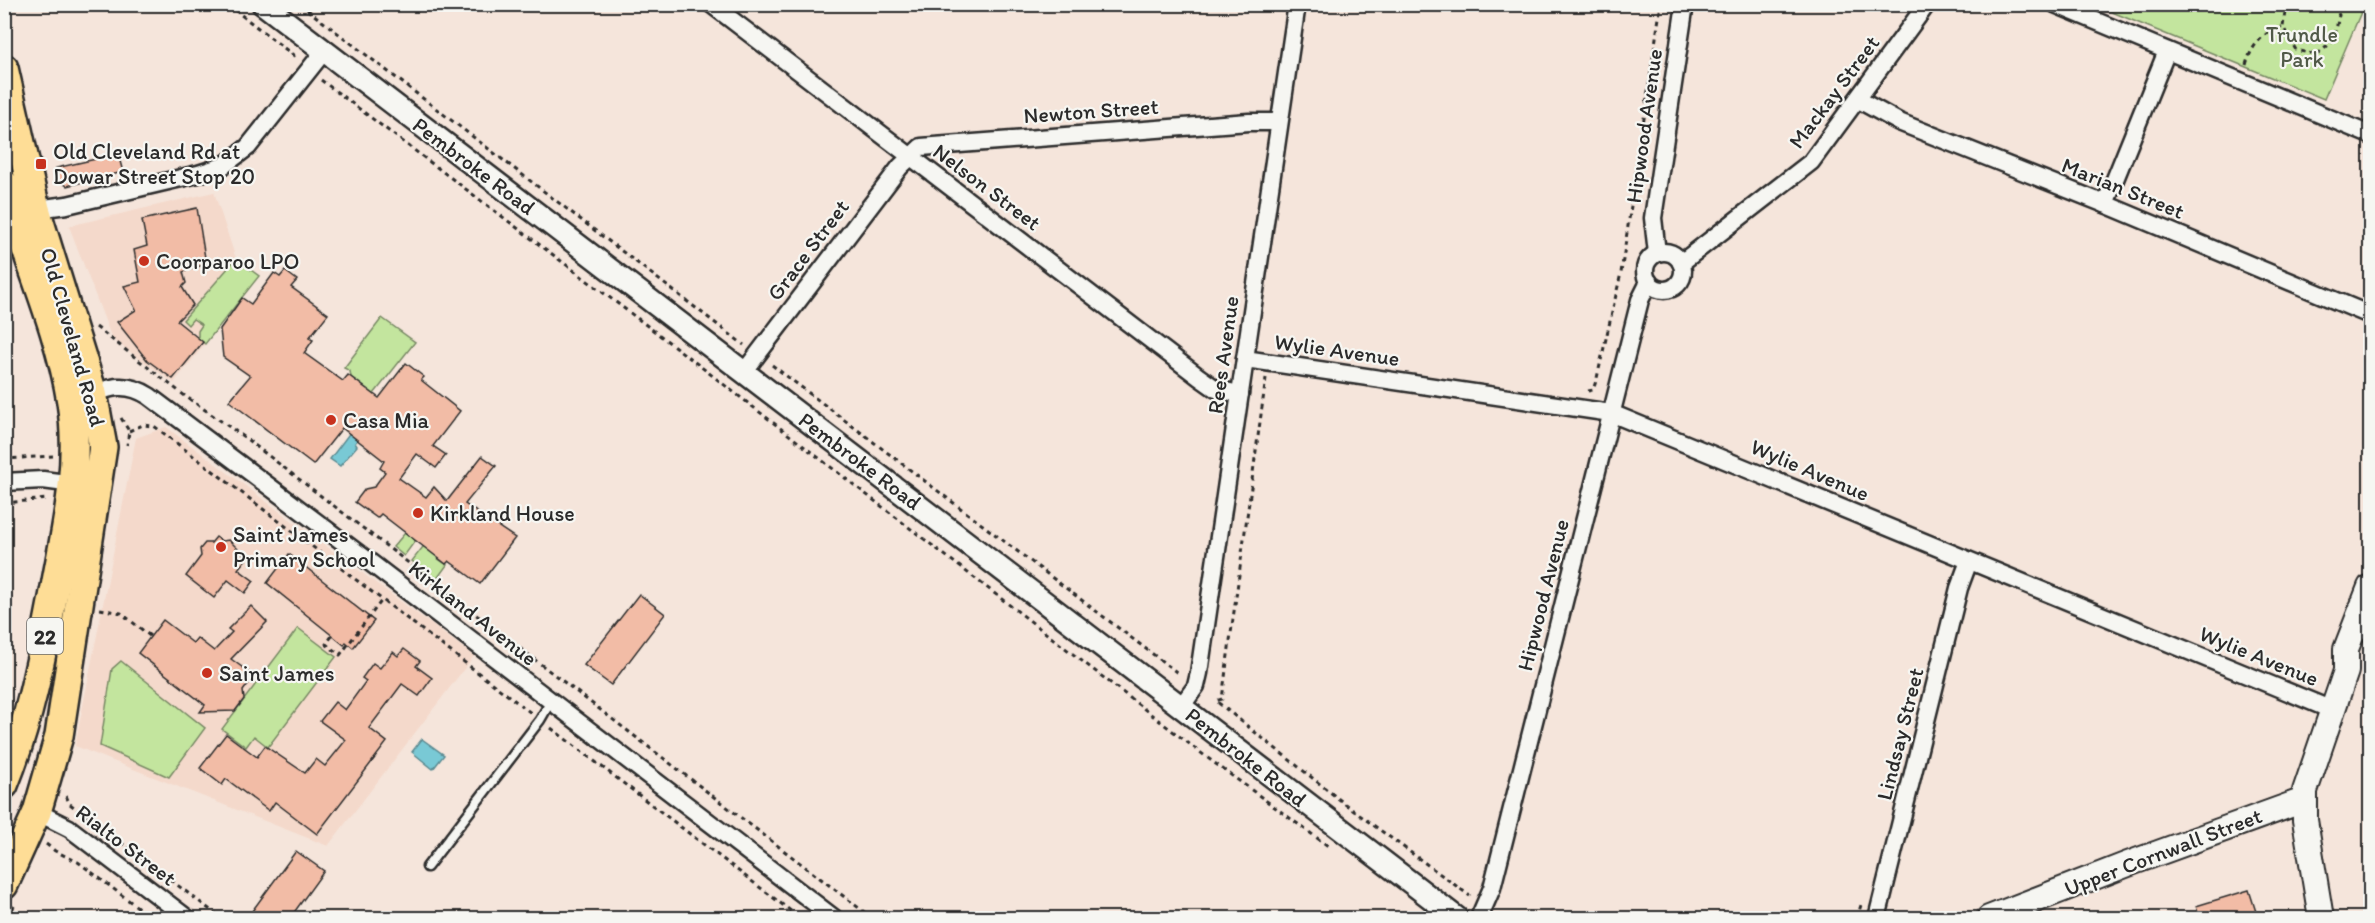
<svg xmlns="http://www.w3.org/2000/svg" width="2375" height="923" viewBox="0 0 2375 923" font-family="Itim,sans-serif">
<rect width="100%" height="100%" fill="#f5e5db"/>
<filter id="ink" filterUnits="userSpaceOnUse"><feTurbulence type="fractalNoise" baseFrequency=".0167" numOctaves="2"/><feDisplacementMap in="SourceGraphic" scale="12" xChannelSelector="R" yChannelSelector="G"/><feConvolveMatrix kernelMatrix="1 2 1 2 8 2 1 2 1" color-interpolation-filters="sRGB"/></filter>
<g filter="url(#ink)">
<g fill="#f4d9cb">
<path d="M214,192l22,67 23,17 -85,107 -62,-44 -43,-113z"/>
<path d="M166,427l308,229 -146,190 -253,-100 61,-308z"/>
</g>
<g fill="#c3e59e" stroke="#778864" stroke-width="1.5">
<path d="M2095,5h269l-40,94z"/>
<path d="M236,259l23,17 -54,68 -7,-6v-7l4,-6 -9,-6 -5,6 -5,-5z"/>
<path d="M382,318l33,24 -41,52 -23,-17 -1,-6 -6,-3z"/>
<path d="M405,533l10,8 -11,15 -11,-9z"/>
<path d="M426,543l14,10 -3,5 10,7 -11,15 -24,-19z"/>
<path d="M298,628l38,29 -68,90 -14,-11 -8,11 -24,-18z"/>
<path d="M121,661l84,67 -36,49 -69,-31 12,-77z"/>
</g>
<g fill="#79c9d5" stroke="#5a8a91" stroke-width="1.5">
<path d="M354,427l8,7 -7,9 2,3 -17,20 -10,-7z"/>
<path d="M422,739l22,16 -11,14 -21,-17z"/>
</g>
<g fill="#f2bca6" stroke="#2b2b2b" stroke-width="1.5">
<path d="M118,154l5,18 -56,14 -10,-7 -1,-11z"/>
<path d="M197,208l9,56 -23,8 3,11 -4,4 11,18 -16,16 26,21 -30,37 -26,-19 -30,-38 19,-12 -12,-24 16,-4 -6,-32 13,-4 -5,-26z"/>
<path d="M285,271l12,9 -6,7 37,27 -19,24 4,2 -9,13 39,28 5,-6 31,23 27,-35 18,14 -3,3 39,31 -27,35 13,9 -10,13 -19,-14 -18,24 27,19 8,-10 13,14 35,-45 14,10 -31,38 50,34 -35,46 -31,-23 -3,3 -65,-50 -4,4 -22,-16 10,-13 9,-2 11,-15 -5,-4 4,-7 -42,-33 -29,37 -84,-64 21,-25 -27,-19 -3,-28 22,-31 9,6 23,-31 6,4z"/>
<path d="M216,537l6,4 7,-1 18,18 -9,11 16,12 -9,12 -17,-13 -14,18 -28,-22 15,-20 -1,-7 5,-6h6z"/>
<path d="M289,554l85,67 -21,27 -7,-6 -2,3 -77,-62z"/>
<path d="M639,594l26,20 -54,71 -27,-20z"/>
<path d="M251,606l16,16 -36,37 23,17 -11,15 1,8 -9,12 -35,1 5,-7 -67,-52 25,-33 30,23 4,-5 17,13 18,-19 -4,-3z"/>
<path d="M404,649l16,12 -4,5 16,12 -13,18 -17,-12 -33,44 18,14 -70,92 -42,-32 -6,9 -43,-32 -4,6 -22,-17 26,-34 31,23 8,-11 40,27 11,-14 9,7 21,-26 -26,-19 15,-19 10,8 21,-29 -4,-3 11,-15 7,5 13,-16 5,4z"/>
<path d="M296,851l28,20 -34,47h-43z"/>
<path d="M2249,890l9,28h-58l-4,-12z"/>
</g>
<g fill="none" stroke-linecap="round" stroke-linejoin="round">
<defs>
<path id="service" d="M427,867l113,-147 11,-19"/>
<g id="minor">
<path d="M711,4l488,373 17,12 24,5"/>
<path d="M2055,4l315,131"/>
<path d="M1859,100l40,22 206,82 265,111"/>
<path d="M2105,204l62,-153"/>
<path d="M29,210l38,-5 131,-31 25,-8 25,-19 76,-96"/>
<circle cx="1664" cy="271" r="19"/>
<path d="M1657,253l-4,-35 32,-214"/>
<path d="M1681,263l130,-101 116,-158"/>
<path d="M1245,359l366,54 721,297"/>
<path d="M744,372l156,-205 21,-20 328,-25h30"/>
<path d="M86,396c24,-9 40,-15 63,0l222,167 463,355"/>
<path d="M4,482l39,-2 30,4"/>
<path d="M2368,631h2"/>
<path d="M1181,707l15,-21 3,-13 98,-669"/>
<path d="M37,812l32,16 118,90"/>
<path d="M1479,918l13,-30 148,-588 9,-18"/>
<path d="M1877,918l82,-330 10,-27"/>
</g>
<path id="tertiary" d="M263,4l1194,914"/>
<g id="secondary">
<path d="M1989,918l139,-54 176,-64"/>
<path d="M2321,918l-16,-98v-29l41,-120v-22l24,-62"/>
</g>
<g id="trunk">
<path d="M4,68l32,141 57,184 10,54 -44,289 -22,76 -33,73"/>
<path d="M4,184c21,70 56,147 67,218 10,63 -5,124 -16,185 -13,68 -25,134 -51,198"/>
</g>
</defs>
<use href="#service" stroke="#2b2b2b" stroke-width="13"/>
<use href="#minor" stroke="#2b2b2b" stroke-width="21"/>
<use href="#tertiary" stroke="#2b2b2b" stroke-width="26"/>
<use href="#secondary" stroke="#2b2b2b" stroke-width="28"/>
<use href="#trunk" stroke="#2b2b2b" stroke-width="32"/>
<g stroke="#2b2b2b" stroke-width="3" stroke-dasharray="4.5 4.5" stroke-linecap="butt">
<path d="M227,4l70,54"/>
<path d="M300,4l444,341"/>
<path d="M2286,4l-3,23 13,23 21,5 17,-15 5,-25 -6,-11"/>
<path d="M2246,65c5,-19 17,-33 36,-38"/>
<path d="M321,80l353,266 531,410 123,90"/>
<path d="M96,327l89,69 59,41 628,481"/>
<path d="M772,365l407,309"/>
<path d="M1266,378l-44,321 -6,2 134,107 120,88"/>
<path d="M1588,391l5,-1 4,-12 24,-105 40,-269"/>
<path d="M121,418l8,13 -2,14"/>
<path d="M129,431l14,-6 11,1 377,287"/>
<path d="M4,459l49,-3"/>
<path d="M4,503l44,-4"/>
<path d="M100,609l21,4 29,23"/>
<path d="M332,636l-6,8 14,11 42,-55"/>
<path d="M551,728l249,190"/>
<path d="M66,796l4,8 151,114"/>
<path d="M46,844l9,7 23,11 74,56"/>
<path d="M8,918l7,-14"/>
<path d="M1857,918l4,-13"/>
</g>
<use href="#service" stroke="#f6f6f2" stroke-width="8"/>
<use href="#minor" stroke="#f6f6f2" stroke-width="16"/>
<use href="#tertiary" stroke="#f6f6f2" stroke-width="21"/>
<use href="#secondary" stroke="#f6f6f2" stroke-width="24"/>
<use href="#trunk" stroke="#fedd96" stroke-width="27"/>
</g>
</g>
<g fill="#c8321e" stroke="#f6f6f2" stroke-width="2">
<rect x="35" y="158" width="12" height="12" rx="3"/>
<circle cx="144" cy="261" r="6"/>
<circle cx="331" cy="420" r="6"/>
<circle cx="418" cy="513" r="6"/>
<circle cx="221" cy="547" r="6"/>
<circle cx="207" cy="673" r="6"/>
</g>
<g text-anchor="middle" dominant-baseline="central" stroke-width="4.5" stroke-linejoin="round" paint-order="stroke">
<rect fill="#f6f6f2" stroke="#686867" stroke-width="1.5" x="27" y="618" width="36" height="36" rx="4.5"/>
<g font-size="21" font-weight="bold" fill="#2b2b2b">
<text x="45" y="636">22</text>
</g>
<g font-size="22" fill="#515a48" stroke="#f6f6f2">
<text x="2302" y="34">Trundle<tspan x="2302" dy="25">Park</tspan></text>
</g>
<g font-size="22" fill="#2b2b2b" stroke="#f6f6f2">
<text transform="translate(1834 92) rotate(-53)">Mackay Street</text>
<text transform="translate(1091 111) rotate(-4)">Newton Street</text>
<text transform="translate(1644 126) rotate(-82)">Hipwood Avenue</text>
<text transform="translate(474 166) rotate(37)">Pembroke Road</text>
<text transform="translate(987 187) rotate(37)">Nelson Street</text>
<text transform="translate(2123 188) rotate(22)">Marian Street</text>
<text transform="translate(808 250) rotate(-53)">Grace Street</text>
<text transform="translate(73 337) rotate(74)">Old Cleveland Road</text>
<text transform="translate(1337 350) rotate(8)">Wylie Avenue</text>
<text transform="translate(1223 355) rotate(-82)">Rees Avenue</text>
<text transform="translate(860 461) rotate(37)">Pembroke Road</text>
<text transform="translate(1810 470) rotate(23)">Wylie Avenue</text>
<text transform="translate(1543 595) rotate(-76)">Hipwood Avenue</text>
<text transform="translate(473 613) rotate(38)">Kirkland Avenue</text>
<text transform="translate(2259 656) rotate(22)">Wylie Avenue</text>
<text transform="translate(1900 734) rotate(-76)">Lindsay Street</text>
<text transform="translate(1246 757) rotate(38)">Pembroke Road</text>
<text transform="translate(126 845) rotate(37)">Rialto Street</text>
<text transform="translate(2163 852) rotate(-21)">Upper Cornwall Street</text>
</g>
<g font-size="22" fill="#2b2b2b" stroke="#f6f6f2" text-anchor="start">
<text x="53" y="151">Old Cleveland Rd at<tspan x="53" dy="25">Dowar Street Stop 20</tspan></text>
<text x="156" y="261">Coorparoo LPO</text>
<text x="343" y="420">Casa Mia</text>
<text x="430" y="513">Kirkland House</text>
<text x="233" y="534">Saint James<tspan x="233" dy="25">Primary School</tspan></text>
<text x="219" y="673">Saint James</text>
</g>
</g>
<rect width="2375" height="923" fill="none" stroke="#f6f6f2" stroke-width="24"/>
<rect x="12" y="12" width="2351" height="899" fill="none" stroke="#2b2b2b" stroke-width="2" filter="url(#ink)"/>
</svg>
